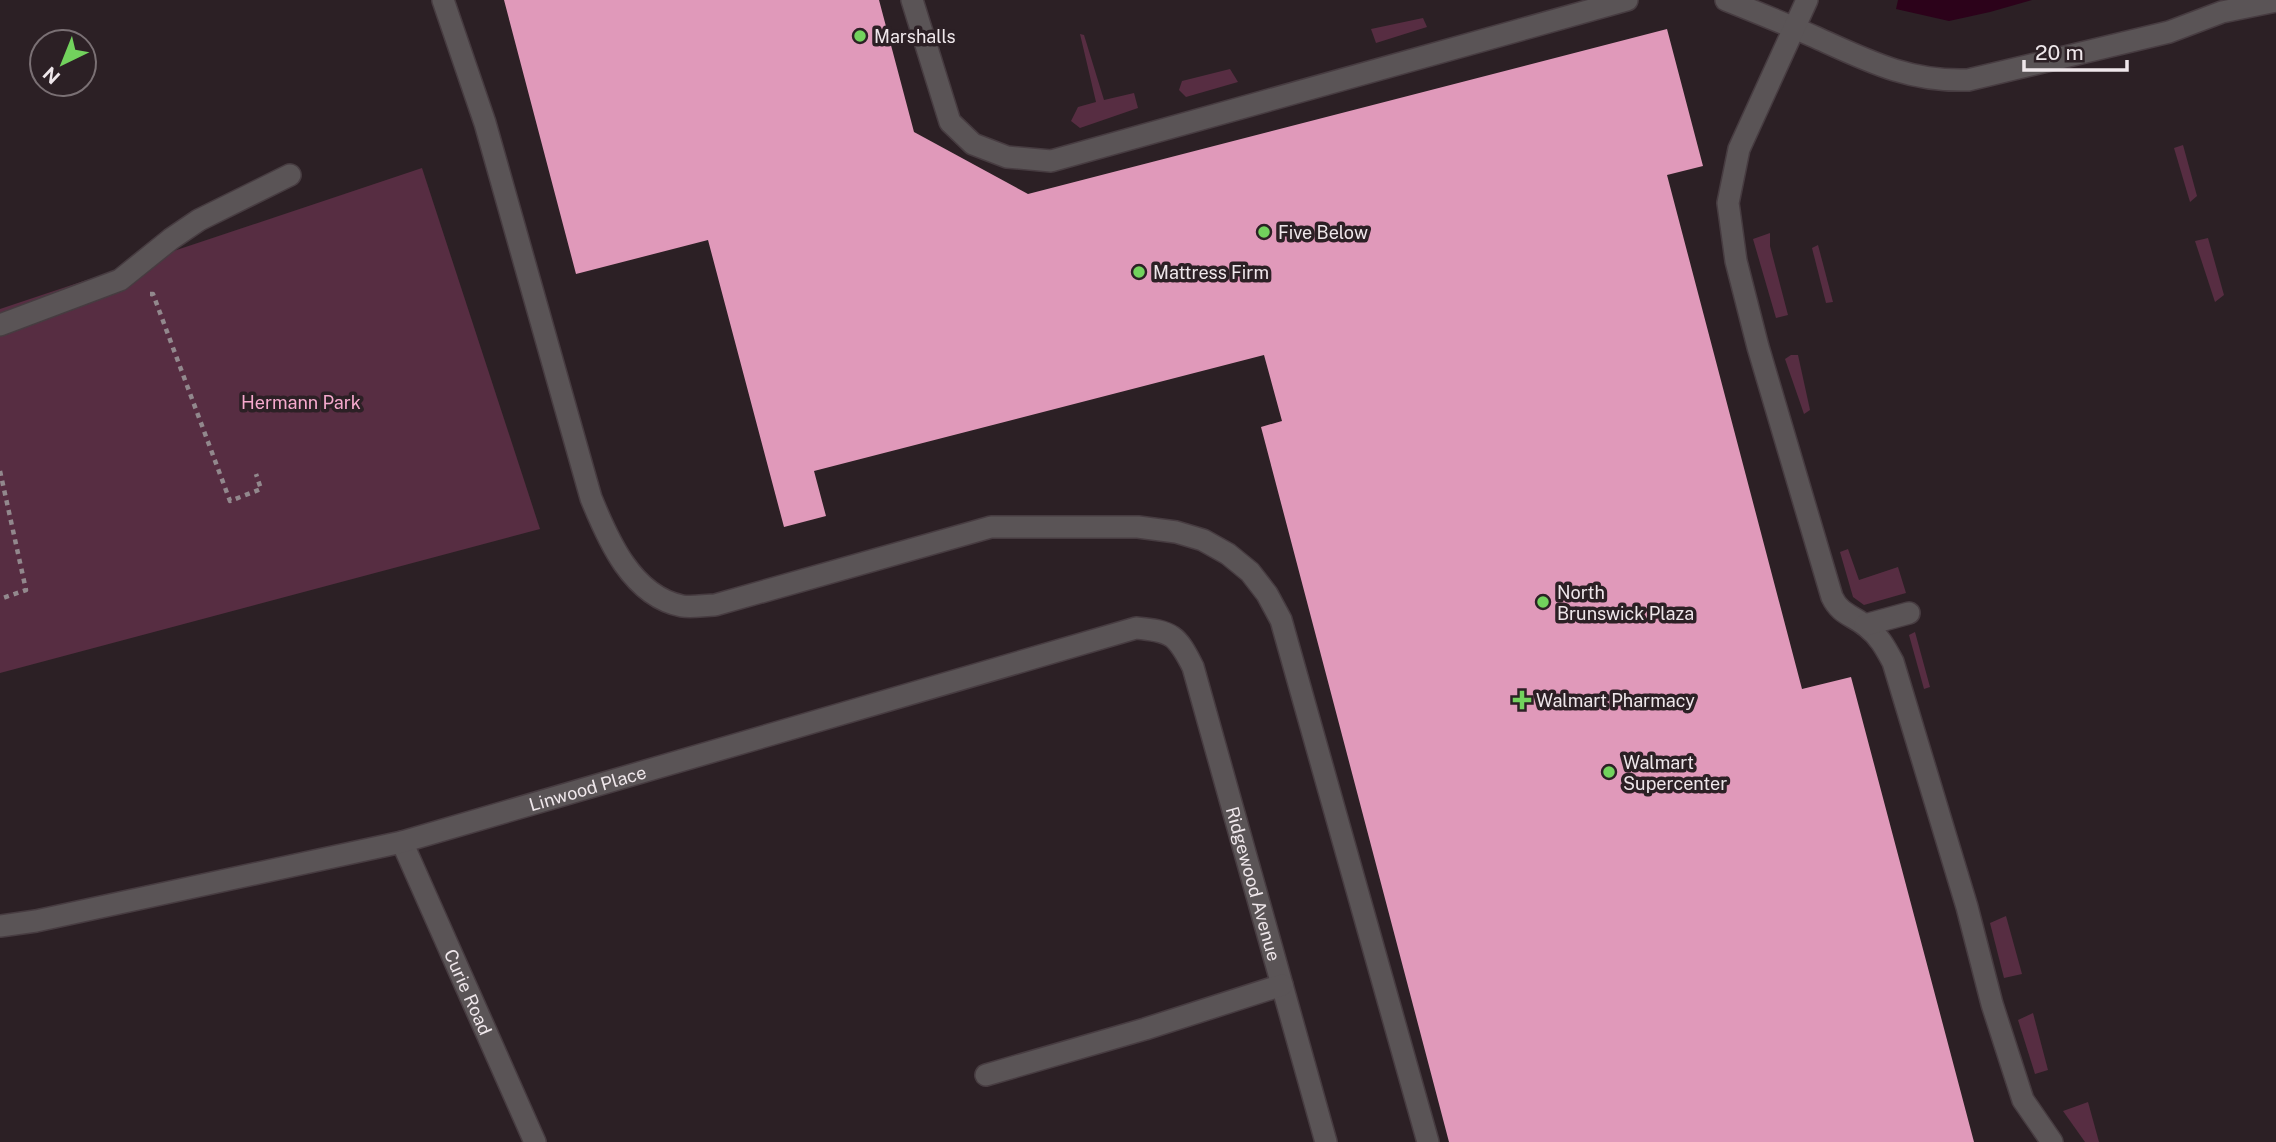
<svg xmlns="http://www.w3.org/2000/svg" width="2276" height="1142" viewBox="0 0 2276 1142" font-family="'Public Sans',sans-serif">
<rect width="100%" height="100%" fill="#2c2025"/>
<g fill="#572d42">
<path d="M1423,18l4,9 -51,16 -5,-14z"/>
<path d="M1080,34l4,1 20,65 30,-7 4,15 -58,20 -9,-7 7,-14 18,-5z"/>
<path d="M1230,69l8,13 -52,15 -7,-7 3,-9z"/>
<path d="M2183,145l14,51 -7,6 -16,-54z"/>
<path d="M422,168l118,361 -540,144v-364z"/>
<path d="M1770,233v13l18,69 -12,3 -23,-79z"/>
<path d="M2208,238l16,57 -9,7 -20,-61z"/>
<path d="M1818,245l15,57 -7,1 -14,-55z"/>
<path d="M1791,355h7l12,55 -6,4 -19,-55z"/>
<path d="M1848,549l11,31 39,-13 8,26 -42,12 -11,-8 -13,-45z"/>
<path d="M1915,632l15,55 -6,2 -15,-54z"/>
<path d="M2006,916l16,58 -18,4 -14,-55z"/>
<path d="M2033,1013l15,57 -13,4 -17,-54z"/>
<path d="M2088,1102l11,40h-14l-22,-31z"/>
</g>
<path fill="#2c021a" d="M1898,0h134l-42,12 -41,9 -53,-12z"/>
<path fill="#e099ba" d="M504,0h375l35,132 114,62 639,-165 36,137 -36,9 135,514 49,-12 123,465h-525l-188,-715 21,-6 -18,-66 -450,116 12,45 -42,11 -76,-287 -132,34z"/>
<g fill="none" stroke-linecap="round" stroke-linejoin="round">
<defs>
<g id="minor">
<path d="M443,0l42,123 106,375c17,42 41,98 91,108 10,2 23,-1 33,-1l276,-78h147l38,5 27,8 25,14 22,18 17,22 14,26 147,522"/>
<path d="M912,0l38,122 23,22 34,13 44,4 576,-161"/>
<path d="M1726,0c30,12 60,24 89,37 53,24 94,45 153,43l201,-48 53,-20 54,-11"/>
<path d="M1807,0l-68,149 -11,54 8,58 22,86 74,250c8,17 20,18 34,29 13,10 19,21 27,36l74,245 25,97 31,96 29,42"/>
<path d="M0,325l120,-45 51,-41 28,-19 91,-45"/>
<path d="M1865,625l44,-12"/>
<path id="s1" d="M402,842l133,300"/>
<path id="s2" d="M0,926l36,-5 366,-79 734,-214c36,3 41,7 57,39l133,475"/>
<path d="M986,1075l159,-46 137,-44"/>
</g>
</defs>
<use href="#minor" stroke="#473c41" stroke-width="24"/>
<g stroke="#92888d" stroke-width="4.5" stroke-dasharray="5 5" stroke-linecap="butt">
<path d="M150,294h3l77,207 31,-12 -5,-15"/>
<path d="M0,471l26,119 -26,9"/>
</g>
<use href="#minor" stroke="#5a5456" stroke-width="21"/>
</g>
<g fill="#72d25d" stroke="#2c2025" stroke-width="2.5">
<circle cx="860" cy="36" r="7"/>
<circle cx="1264" cy="232" r="7"/>
<circle cx="1139" cy="272" r="7"/>
<circle cx="1543" cy="602" r="7"/>
<path d="M1518.5 689.5h7v7h7v7h-7v7h-7v-7h-7v-7h7z"/>
<circle cx="1609" cy="772" r="7"/>
</g>
<g text-anchor="middle" dominant-baseline="central" stroke-width="7" stroke-linejoin="round" paint-order="stroke">
<g font-size="18" fill="#efe7eb" stroke="#2c2025" text-anchor="start">
<text x="874" y="36">Marshalls</text>
<text x="1278" y="232">Five Below</text>
<text x="1153" y="272">Mattress Firm</text>
<text x="1557" y="592">North<tspan x="1557" dy="21">Brunswick Plaza</tspan></text>
<text x="1536" y="700">Walmart Pharmacy</text>
<text x="1623" y="762">Walmart<tspan x="1623" dy="21">Supercenter</tspan></text>
</g>
<g font-size="18" fill="#f6a9cd" stroke="#2c2025">
<text x="301" y="402">Hermann Park</text>
</g>
<g font-size="18" fill="#efe7eb" stroke="#2c2025">
<text stroke="none"><textPath href="#s2" startOffset="604">Linwood Place</textPath></text>
<text stroke="none"><textPath href="#s2" startOffset="1475">Ridgewood Avenue</textPath></text>
<text stroke="none"><textPath href="#s1" startOffset="164">Curie Road</textPath></text>
</g>
</g>
<g transform="translate(63 63) rotate(223)"><circle r="33" fill="#2c2025" stroke="#7a7074" stroke-width="2"/>
<path d="M0-5L12 26L0 18L-12 26Z" fill="#72d25d"/>
<text y="-10" font-size="19" font-weight="bold" text-anchor="middle" fill="#efe7eb">N</text>
</g>
<path d="M2024 60v10h103v-10" fill="none" stroke="#efe7eb" stroke-width="3.5"/>
<text x="2035" y="60" font-size="21" fill="#efe7eb" stroke="#2c2025" stroke-width="5" paint-order="stroke">20 m</text>
</svg>
